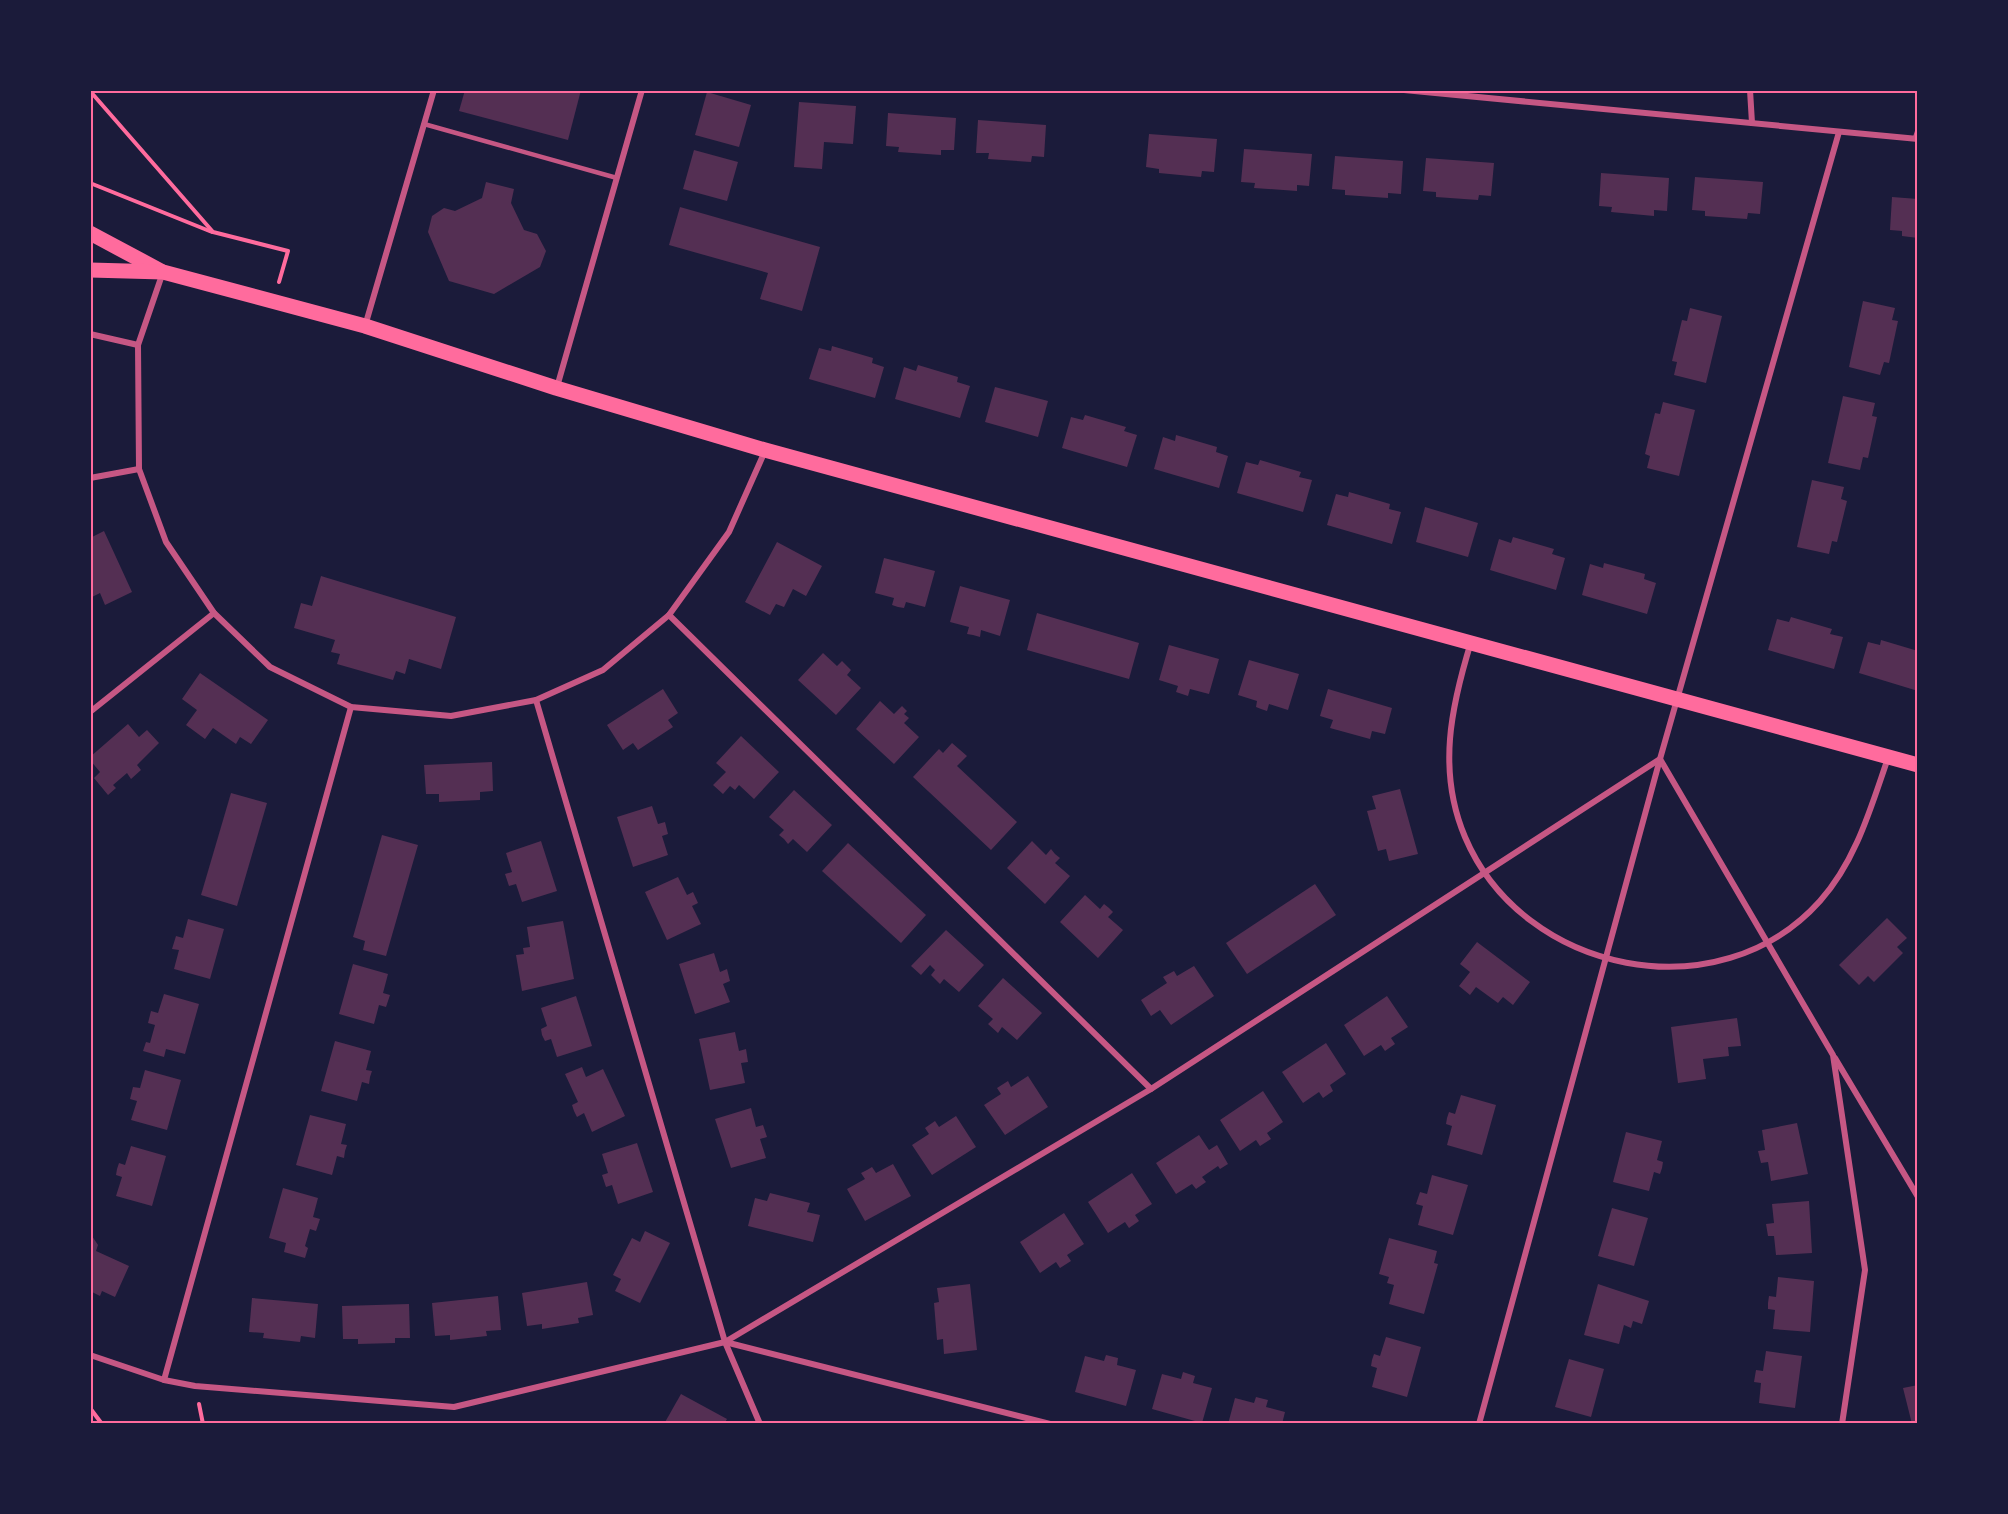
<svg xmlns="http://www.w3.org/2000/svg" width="2008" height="1514" viewBox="0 0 2008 1514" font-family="Barlow,sans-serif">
<rect width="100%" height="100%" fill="#1b1b3a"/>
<g fill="#542f53">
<path d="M465,90h116l-13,50 -109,-29z"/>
<path d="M1891,90h27v3l-27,-1z"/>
<path d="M707,92l44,13 -12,42 -44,-12z"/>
<path d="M799,102l57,4 -3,38 -29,-2 -2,27 -28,-2z"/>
<path d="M888,113l68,5 -2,32h-13v5l-43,-3 1,-5 -13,-1z"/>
<path d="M978,120l68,5 -2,32 -12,-1 -1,6 -43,-3 1,-6h-13z"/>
<path d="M1149,134l68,5 -3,33 -12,-1 -1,6 -42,-4v-4l-13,-2z"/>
<path d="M1244,149l68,5 -3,32 -12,-1v6l-43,-3 1,-5 -14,-1z"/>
<path d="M694,150l44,12 -11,39 -44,-12z"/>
<path d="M1335,156l68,5 -2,33 -13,-1v5l-43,-3v-5l-13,-1z"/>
<path d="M1426,158l68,5 -3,33 -12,-1 -1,5 -42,-3v-5l-13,-1z"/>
<path d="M1601,173l68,5 -2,33 -13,-1v6l-43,-4 1,-5 -13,-1z"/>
<path d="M1695,177l68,5 -3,32 -12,-1 -1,6 -42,-3v-5l-13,-1z"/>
<path d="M486,182l28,7 -3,14 13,27 13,4 9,17 -6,16 -46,27 -45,-13 -21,-49 4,-16 12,-8 11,3 27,-13z"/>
<path d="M1892,197l26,2v39l-16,-2v-5l-12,-1z"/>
<path d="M680,207l140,40 -18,64 -42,-12 8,-26 -99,-28z"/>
<path d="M1863,301l32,7 -3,12 6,1 -9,42 -5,-1 -4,13 -31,-8z"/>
<path d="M1690,308l32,8 -16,67 -32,-8 3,-13 -5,-1 10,-41 5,1z"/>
<path d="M832,346l41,12 -1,5 12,4 -9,31 -66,-19 10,-31 12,3z"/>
<path d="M918,365l40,12 -1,5 13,4 -10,32 -65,-19 9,-32 12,4z"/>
<path d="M995,387l53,14 -10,36 -53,-15z"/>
<path d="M1843,396l32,7 -3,13 5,1 -9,41 -5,-1 -3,13 -32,-7z"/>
<path d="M1663,402l32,8 -16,66 -32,-8 3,-12 -5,-2 10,-41 5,1z"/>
<path d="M1085,415l41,12 -2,4 13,4 -10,32 -65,-19 9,-31 12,3z"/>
<path d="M1176,435l41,12 -1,5 12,4 -9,32 -65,-19 9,-32 12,4z"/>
<path d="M1260,460l41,12 -2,5 13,3 -9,32 -66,-19 9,-31 12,3z"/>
<path d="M1812,480l32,7 -3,12 6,2 -10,41 -5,-1 -3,13 -32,-7z"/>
<path d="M1349,492l41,12 -1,5 12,3 -9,32 -65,-19 9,-31 12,3z"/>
<path d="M1425,507l53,16 -10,34 -52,-15z"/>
<path d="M104,531l28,61 -27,13 -5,-12 -10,5v-60z"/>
<path d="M1513,537l41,12 -2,5 13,4 -9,32 -66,-20 9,-31 12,4z"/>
<path d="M777,542l45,24 -16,30 -13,-7 -9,18 -8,-3 -6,11 -25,-13z"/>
<path d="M884,558l51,13 -10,36 -19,-5 -2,6 -6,-1 -6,-2 2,-7 -19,-5z"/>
<path d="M1604,563l41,11 -1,5 12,4 -9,31 -65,-19 8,-31 13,4z"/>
<path d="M321,576l135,41 -15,52 -32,-10 -4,15 -9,-3 -3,9 -56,-16 3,-10 -9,-2 4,-12 -41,-12 7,-25 11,3z"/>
<path d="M960,586l50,14 -10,36 -19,-6 -1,7 -7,-2 -6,-1 2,-7 -19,-5z"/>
<path d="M1037,613l102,30 -10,36 -102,-29z"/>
<path d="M1791,617l41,12 -2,5 13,3 -9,32 -66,-19 9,-31 12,3z"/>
<path d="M1881,640l37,11v40l-59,-18 9,-31 12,3z"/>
<path d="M1169,645l50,14 -10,35 -19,-5 -2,7 -12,-4 2,-6 -19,-6z"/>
<path d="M823,653l14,13 5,-5 9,9 -4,5 14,13 -25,27 -38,-35z"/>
<path d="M1249,660l50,14 -11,36 -19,-6 -2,7 -6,-2 -5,-2 1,-6 -19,-6z"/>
<path d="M200,673l68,47 -17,24 -11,-7 -4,7 -23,-16 -8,11 -19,-14 11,-15 -15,-11z"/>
<path d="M663,689l15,24 -10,7 5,7 -35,23 -5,-7 -10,7 -16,-25z"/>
<path d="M1328,689l64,19 -7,26 -13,-3 -2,8 -40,-11 3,-8 -13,-4z"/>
<path d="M880,701l14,13 8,-8 5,5 -3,3 5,4 -5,5 15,14 -25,27 -38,-35z"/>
<path d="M128,724l11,13 8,-7 12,13 -22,22 4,5 -10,9 -4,-6 -14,12 3,3 -8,7 -14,-17 6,-6 -10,-12v-3z"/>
<path d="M741,736l38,36 -25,27 -15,-14 -4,5 -5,-4 -7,8 -10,-9 13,-13 -10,-9z"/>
<path d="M952,743l15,13 -10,10 60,56 -26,28 -78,-73 26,-28 4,4z"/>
<path d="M492,762l1,29 -13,1v8l-41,2v-8h-13l-2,-29z"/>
<path d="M1400,789l18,65 -29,7 -3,-12 -8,2 -11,-40 9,-2 -4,-13z"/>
<path d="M794,790l38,35 -25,27 -14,-13 -5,5 -4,-5 -5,-4 5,-5 -15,-13z"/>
<path d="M231,793l36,10 -30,103 -36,-11z"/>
<path d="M652,806l6,18 7,-2 3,12 -6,2 6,19 -35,12 -16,-50z"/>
<path d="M382,835l36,10 -32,111 -23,-6 2,-9 -12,-4z"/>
<path d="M541,841l16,50 -35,11 -6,-18 -7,2 -4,-12 7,-2 -6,-19z"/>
<path d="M1032,841l14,14 5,-6 4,5 5,4 -5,5 15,13 -25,28 -38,-36z"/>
<path d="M848,843l78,72 -25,28 -79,-72z"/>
<path d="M678,877l9,18 6,-3 5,11 -6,3 9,18 -34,16 -22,-48z"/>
<path d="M1315,884l21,31 -89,59 -21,-31z"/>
<path d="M1085,895l15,14 4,-5 5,4 4,4 -5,5 15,13 -25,28 -38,-36z"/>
<path d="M1887,918l20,20 -10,9 6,6 -29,29 -6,-6 -9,9 -20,-20z"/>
<path d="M188,919l36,10 -14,50 -36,-10 5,-19 -7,-1 4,-13 7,2z"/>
<path d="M563,921l11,58 -52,12 -6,-36 8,-1 -1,-6 7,-1 -3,-20z"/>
<path d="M946,930l38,35 -25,27 -15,-13 -4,5 -9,-9 4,-5 -5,-5 -9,10 -10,-9z"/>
<path d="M1477,942l53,40 -17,23 -10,-8 -5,6 -22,-16 -6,8 -11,-9 11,-14 -10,-8z"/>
<path d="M714,953l6,19 7,-3 3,12 -7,3 7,18 -35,12 -16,-50z"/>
<path d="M353,964l35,10 -5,19 7,2 -4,12 -7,-2 -5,19 -35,-10z"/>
<path d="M1194,966l20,30 -43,29 -11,-15 -9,6 -10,-16 26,-17 -4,-6 11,-6 3,5z"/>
<path d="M1003,978l39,35 -25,27 -15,-13 -4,6 -10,-9 5,-5 -15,-13z"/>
<path d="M164,994l35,10 -14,50 -19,-5 -2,8 -21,-6 3,-9 4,1 5,-18 -7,-2 3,-12 7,2z"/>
<path d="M576,996l16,50 -35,11 -6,-18 -6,2 -3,-6 -1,-6 6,-3 -6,-18z"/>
<path d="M1387,996l21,31 -17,11 4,6 -10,7 -4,-6 -17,11 -20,-31z"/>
<path d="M1737,1018l4,28 -13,1 1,9 -26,3 3,20 -28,4 -7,-56z"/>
<path d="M735,1032l4,19 7,-2 2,13 -7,1 4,20 -35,7 -11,-51z"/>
<path d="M335,1041l36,10 -5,19 6,1 -2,6 -1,7 -7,-2 -5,19 -36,-10z"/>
<path d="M1326,1043l20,31 -16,11 3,6 -10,7 -4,-6 -16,11 -21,-31z"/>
<path d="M582,1067l4,10 17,-8 22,47 -33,16 -8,-19 -7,4 -3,-6 -2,-6 6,-3 -13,-28z"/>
<path d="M145,1070l36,10 -14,50 -36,-10 6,-19 -7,-2 3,-12 7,1z"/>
<path d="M1028,1076l20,31 -43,28 -21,-30 17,-11 -4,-6 11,-7 3,6z"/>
<path d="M1263,1091l20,31 -16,11 4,6 -11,7 -4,-6 -16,11 -20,-31z"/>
<path d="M1461,1095l35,10 -14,50 -35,-10 5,-19 -6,-2 1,-6 2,-6 6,2z"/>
<path d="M751,1108l5,19 7,-2 4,12 -7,2 6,19 -35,10 -16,-49z"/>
<path d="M310,1115l36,9 -5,20 6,1 -2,6 -1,7 -7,-2 -5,19 -36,-10z"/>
<path d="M956,1116l20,31 -44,28 -20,-30 17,-11 -4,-6 10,-7 4,6z"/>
<path d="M1797,1123l11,51 -37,7 -3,-19 -7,1 -3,-12 7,-1 -3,-20z"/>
<path d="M1626,1132l36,9 -5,19 6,2 -1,6 -2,6 -6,-2 -5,19 -36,-9z"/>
<path d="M1199,1135l10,15 8,-5 11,19 -8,5 -2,-3 -16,11 4,5 -10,7 -4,-5 -16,10 -20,-31z"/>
<path d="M637,1143l16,49 -35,12 -6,-19 -6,2 -4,-12 6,-2 -6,-19z"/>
<path d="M131,1146l35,10 -14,50 -36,-10 6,-19 -6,-2 1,-6 2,-6 6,2z"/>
<path d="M893,1164l18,32 -46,25 -18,-32 18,-10 -4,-6 6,-3 5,-3 4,6z"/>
<path d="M1132,1173l20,31 -17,11 4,6 -10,7 -4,-6 -17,11 -20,-31z"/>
<path d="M1432,1175l36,10 -15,50 -35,-10 5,-19 -7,-2 4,-12 7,2z"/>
<path d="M283,1188l35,10 -5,19 7,2 -4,12 -6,-2 -5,17 3,2 -3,10 -21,-6 2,-9 -17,-5z"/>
<path d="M770,1193l40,10 -3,9 13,3 -7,27 -65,-16 7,-28 12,3z"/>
<path d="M1809,1201l3,52 -36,2 -2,-19h-6l-2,-12 8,-1 -2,-19z"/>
<path d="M1612,1208l36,10 -14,48 -36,-10z"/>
<path d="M1064,1213l20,31 -17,11 4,6 -11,7 -4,-6 -16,11 -20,-31z"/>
<path d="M645,1231l25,12 -30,60 -25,-12 6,-12 -8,-4 19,-37 8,4z"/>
<path d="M92,1236l6,9 -2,6 33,15 -14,31 -13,-6 -2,5 -10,-5z"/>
<path d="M1389,1238l48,13 -3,12 4,1 -14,50 -35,-10 5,-19 -7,-2 2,-6 -10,-3z"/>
<path d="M1778,1277l36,4 -4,51 -37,-3 2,-19 -7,-1v-6l1,-7 7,1z"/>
<path d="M587,1282l6,33 -15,3 1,5 -37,6v-5l-15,2 -5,-33z"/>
<path d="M970,1284l7,66 -33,4 -1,-15 -6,1 -3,-37 5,-1 -2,-14z"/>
<path d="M1598,1284l51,17 -7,23 -9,-3 -2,7 -7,-3 -5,19 -35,-9z"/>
<path d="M498,1296l3,34 -15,1 1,5 -37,4v-5l-15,1 -3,-33z"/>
<path d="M252,1298l66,6 -3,34 -14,-2 -1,6 -37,-4 1,-5 -15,-1z"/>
<path d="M409,1304l1,34h-15v5l-37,1v-5h-15l-1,-33z"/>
<path d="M1386,1337l35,10 -14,50 -35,-10 5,-19 -6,-2 1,-6 2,-6 6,2z"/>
<path d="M1766,1351l36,5 -7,52 -36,-5 2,-20 -7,-1 2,-12 7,1z"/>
<path d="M1106,1355l12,3 -1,7 19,5 -10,36 -51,-14 10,-36 19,5z"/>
<path d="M1569,1359l35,10 -13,48 -36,-10z"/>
<path d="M1183,1372l12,4 -2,7 19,5 -10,35 -50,-14 10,-35 19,5z"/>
<path d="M1918,1385v39h-6l-9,-36z"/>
<path d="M681,1394l46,25 -3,5h-60z"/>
<path d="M1256,1397l12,3 -2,7 19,5 -3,12h-54l7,-26 19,5z"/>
</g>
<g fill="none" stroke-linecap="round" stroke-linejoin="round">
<g stroke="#ff6b9d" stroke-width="4">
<path d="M90,91l123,141 75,19 -9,31"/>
<path d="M90,183l122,49"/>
<path d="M199,1404l4,20"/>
<path d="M90,1408l12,16"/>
</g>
<g stroke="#c65784" stroke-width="4.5">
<path d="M424,124l193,54"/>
<path d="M1915,138l3,-9"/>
</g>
<g stroke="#c65784" stroke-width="6">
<path d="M1404,90l514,49"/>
<path d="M1750,90l2,33"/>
<path d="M163,272l-25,73 1,124 27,73 48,71 56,54 81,40 100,9 85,-16 67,-30 66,-55 60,-83 36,-81"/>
<path d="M365,326l69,-236"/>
<path d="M90,334l48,11"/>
<path d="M557,387l85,-297"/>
<path d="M90,478l49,-9"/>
<path d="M669,615l482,474"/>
<path d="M1471,642c-20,65 -34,129 -6,195 58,137 254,177 355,64 36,-40 51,-94 68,-143"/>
<path d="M536,700l189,642 35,82"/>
<path d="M90,712l124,-99"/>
<path d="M1835,1058l83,139"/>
<path d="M725,1342l325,82"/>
<path d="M90,1355l74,25 31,6 259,21 271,-65 426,-253 509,-330 173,296 32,215 -23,154"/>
<path d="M164,1380l187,-673"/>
<path d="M1479,1424l181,-665 179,-627"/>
</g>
<g stroke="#ff6b9d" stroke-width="15">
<path d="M90,233l71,38"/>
<path d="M90,270l73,2 202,54 191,62 209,62 1153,315"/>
</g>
</g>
<rect width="2008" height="1514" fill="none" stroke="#1b1b3a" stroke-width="183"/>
<rect x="92" y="92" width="1824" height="1330" fill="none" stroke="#ff6b9d" stroke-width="2"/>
</svg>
